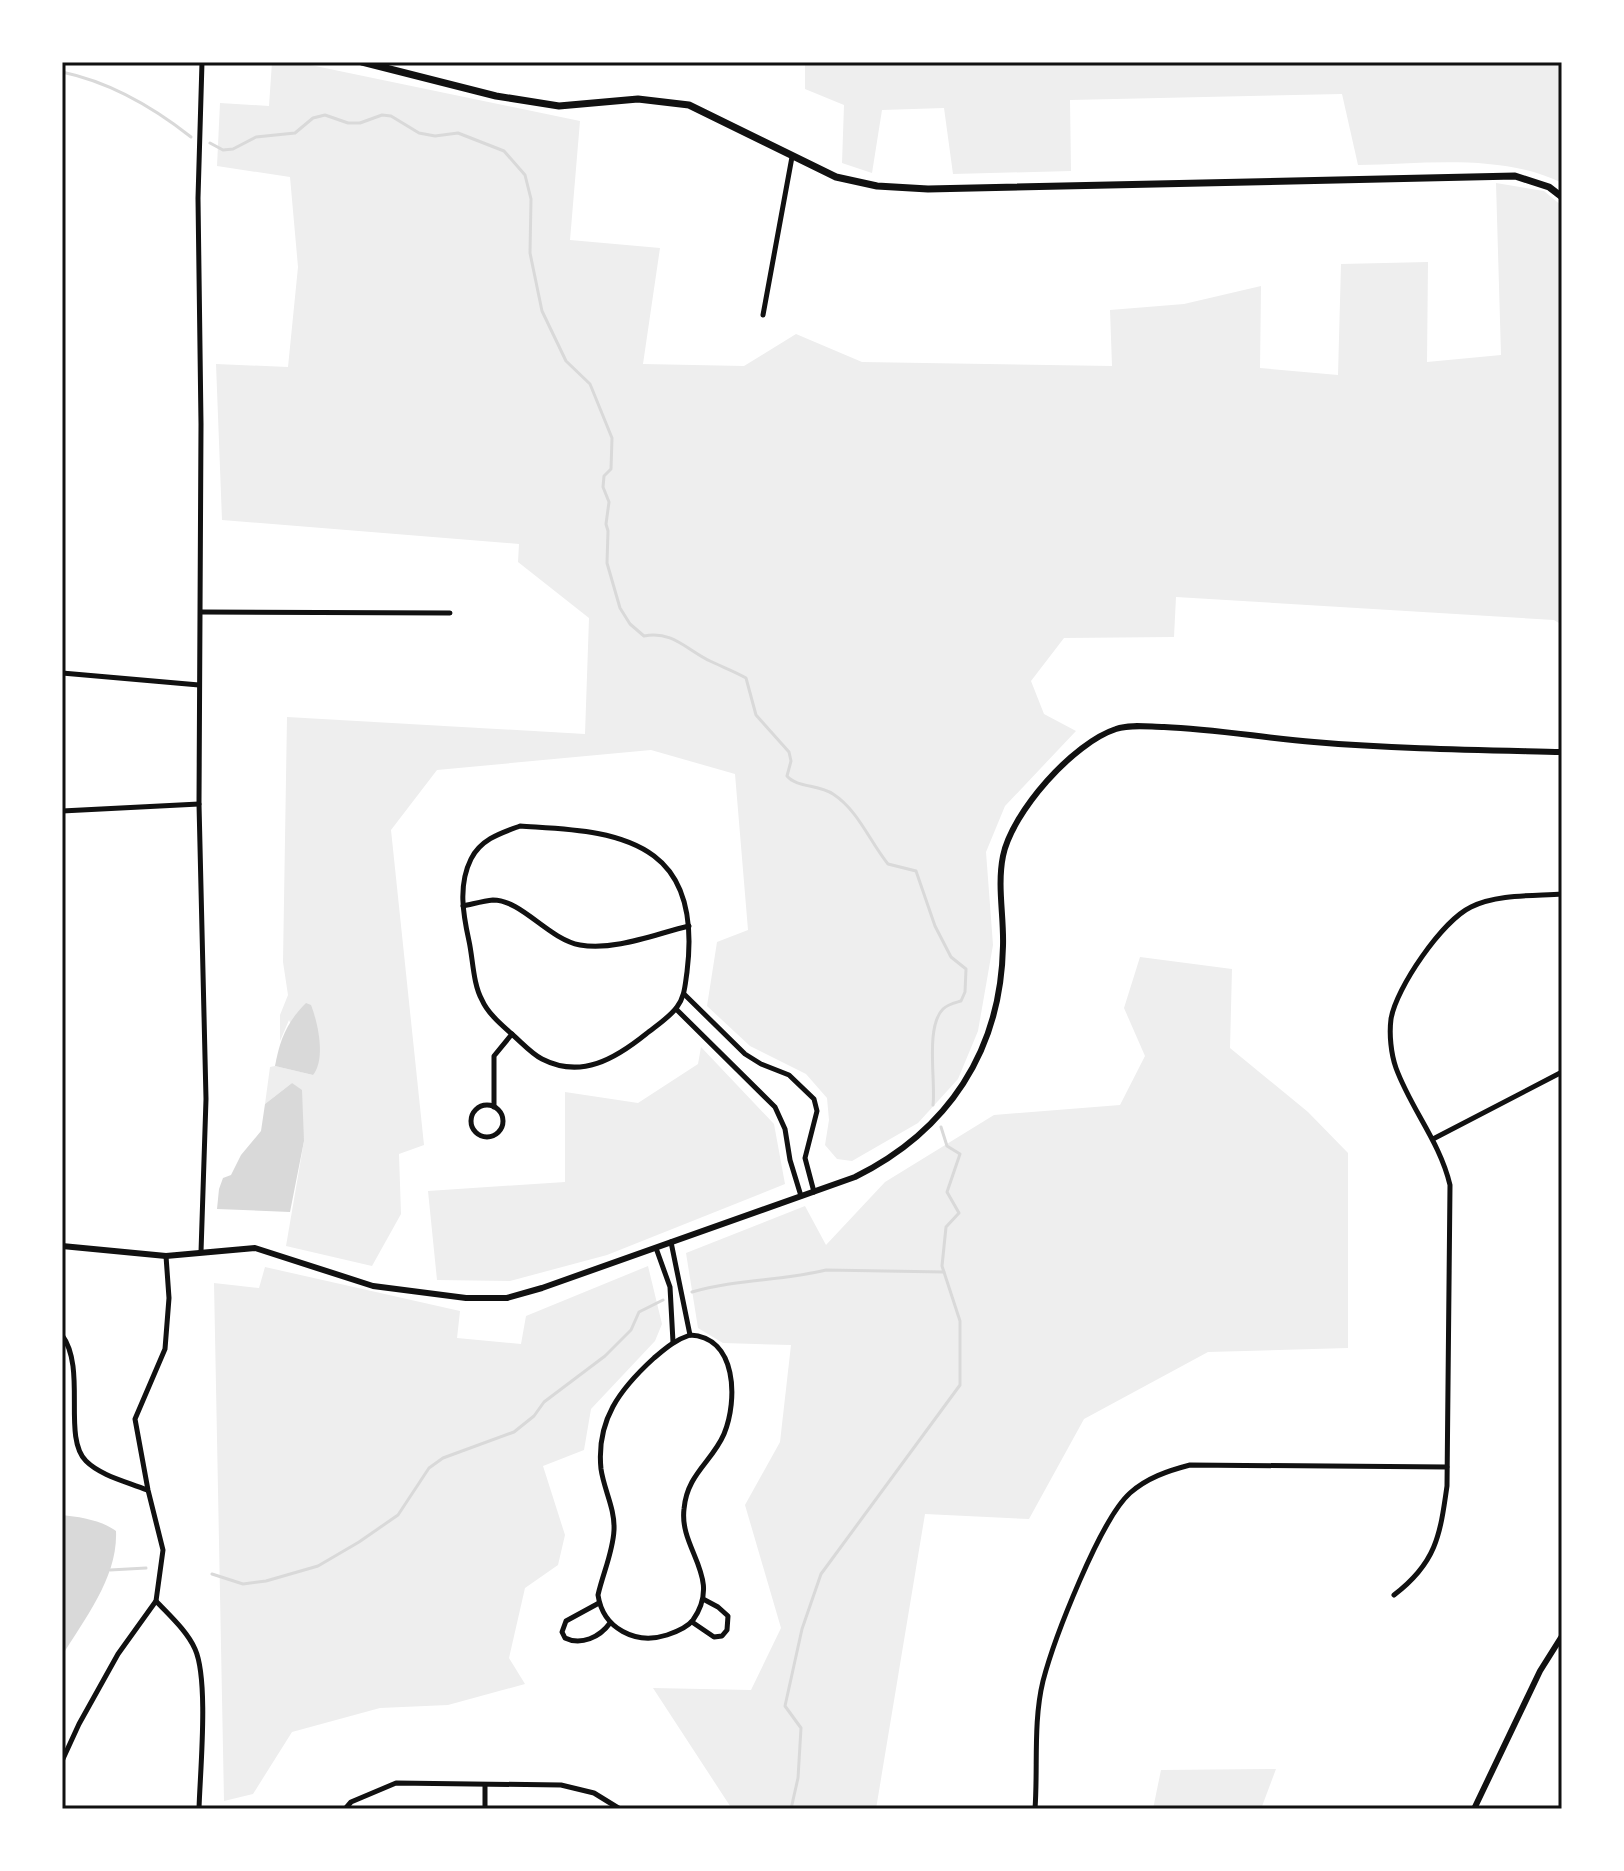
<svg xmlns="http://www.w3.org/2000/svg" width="1624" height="1871" viewBox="0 0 1624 1871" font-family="'DejaVu Sans',sans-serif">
<rect width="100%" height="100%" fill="#fff"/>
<g fill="#eee">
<path d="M272,62h24l284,59 -10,119 90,8 -17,116 101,2 52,-32 66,28 250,4 -2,-56 74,-6 77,-18 -1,82 78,7 3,-111 87,-2 -1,100 74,-7 -5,-172 48,8 18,15 -2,136h2v283l-8,-5 -378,-23 -2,40 -110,1 -33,43 13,33 32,17 -71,75 -19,46 7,93 -15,86 -20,48 -40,44 -66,38 -15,-2 -12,-14 4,-25 -2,-22 -21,-24 -56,-28 -43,-40 10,-64 31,-12 -13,-156 -84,-24 -214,20 -46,60 33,315 -25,9 2,60 -29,52 -86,-20 18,-105 -12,-58 -27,21 5,-37 5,-1 38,9 -24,-55 -9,21v-26l8,-20 -5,-33 4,-245 298,17 4,-116 -71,-56 1,-18 -297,-24 -6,-156 72,3 10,-100 -8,-90 -73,-11 3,-63 49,3z"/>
<path d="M805,62h757v121c-61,-30 -138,-19 -204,-18l-16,-71 -272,6 1,71 -118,3 -9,-66 -62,2 -10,63 -30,-10 2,-58 -39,-16z"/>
<path d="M1140,957l92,12 -2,79 78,64 40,41v195l-140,4 -124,67 -55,100 -104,-5 -49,295h-144l-79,-121 98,2 30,-62 -36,-123 35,-63 11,-97 -68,-2 -25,-15 -12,-75 119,-47 21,39 59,-63 109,-67 126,-10 25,-49 -21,-48z"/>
<path d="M701,1047l73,77 11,60 -178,71 -97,26 -73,-1 -9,-89 137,-9v-90l73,11 60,-39z"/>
<path d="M648,1266l14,58 -7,17 -64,68 -7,41 -41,16 22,69 -7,30 -33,23 -16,70 16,26 -77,21 -68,3 -88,24 -39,62 -29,7 -10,-518 45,5 6,-21 195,44 -3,27 64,6 5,-28z"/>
<path d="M1276,1769l-15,40h-108l8,-39z"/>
</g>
<g fill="#d9d9d9">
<path d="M306,1003l5,2c7,18 15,54 2,70l-38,-9c5,-27 12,-44 31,-63z"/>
<path d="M292,1083l10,7 2,51 -14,71 -73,-3 2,-20 4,-11 8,-3 10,-20 20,-24 4,-27z"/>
<path d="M62,1515c18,2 39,5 54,16 2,46 -31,87 -54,125z"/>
</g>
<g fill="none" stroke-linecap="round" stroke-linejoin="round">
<g stroke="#d9d9d9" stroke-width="3">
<path d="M62,72c48,10 91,35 129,65"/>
<path d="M210,143l13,7 10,-1 23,-12 39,-4 18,-15 12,-3 23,8h12l22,-8 9,1 28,17 16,3 23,-3 46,18 21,24 6,24 -1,54 12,58 24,50 24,23 22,54 -1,31 -7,7 -1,11 6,15 -3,22 2,7 -1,32 13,45 10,16 14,12c28,-6 43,14 66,25 12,6 24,10 36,17l10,37 33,37 2,9 -4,15c10,12 32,8 46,18 25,16 37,48 55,70l28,7 19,55 16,31 15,12 -1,23 -4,9c-7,2 -13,3 -18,8 -18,18 -7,73 -10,96"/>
<path d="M692,1292c44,-13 90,-11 134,-22l118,2"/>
<path d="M110,1570l36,-2"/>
<path d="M212,1574l31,10 23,-3 52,-15 41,-24 39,-27 31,-47 14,-10 71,-26 20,-16 10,-14 61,-46 26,-26 8,-18 24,-12"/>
<path d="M791,1809l7,-31 3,-50 -16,-22 17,-77 19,-55 139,-189v-64l-18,-55 4,-39 13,-14 -12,-21 13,-38 -13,-8 -6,-19"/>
</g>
<g stroke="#111" stroke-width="5">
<path d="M763,315l29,-158"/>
<path d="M201,612l249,1"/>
<path d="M62,673l137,12"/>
<path d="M62,811l137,-7"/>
<path d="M520,826c42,3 98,3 134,30 36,27 38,76 33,116 -2,13 -2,24 -10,35 -7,10 -21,19 -31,27 -31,25 -65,45 -104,25 -10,-5 -20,-16 -28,-23 -11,-10 -26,-22 -32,-36 -9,-16 -9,-41 -13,-59 -6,-27 -11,-56 2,-82 10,-20 30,-26 49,-33z"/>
<path d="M463,906c10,-2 20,-5 30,-6 29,0 55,39 87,45 35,6 75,-11 109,-19"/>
<path d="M684,994l61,60 16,10 28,11 25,24 3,12 -12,47 9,34"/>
<path d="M676,1009l99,98 10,22 5,31 11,36"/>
<circle cx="487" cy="1121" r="16"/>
<path d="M494,1107v-51l18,-22"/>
<path d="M1433,1139l129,-67"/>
<path d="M671,1242l19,93"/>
<path d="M656,1248l14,39 3,55"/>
<path d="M201,1252l5,-153 -7,-295 2,-380 -3,-226 4,-136"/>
<path d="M62,1335c25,34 0,102 24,126 15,15 42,21 61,29"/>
<path d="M690,1335c47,2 48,65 34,99 -12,28 -37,40 -40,75 -5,41 39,68 9,111 -6,8 -17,12 -26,15 -31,10 -64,-6 -69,-40 5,-22 15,-43 16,-65 1,-22 -10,-40 -13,-61 -5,-49 19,-80 53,-111 12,-10 21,-18 36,-23z"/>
<path d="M1394,1595c42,-32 46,-59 53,-109l3,-301c-10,-43 -39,-76 -54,-117 -5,-14 -7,-34 -5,-49 5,-31 51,-98 80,-112 26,-13 63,-11 91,-13"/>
<path d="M156,1601c14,15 31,30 39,48 14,31 5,123 4,160"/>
<path d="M599,1603l-33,18 -4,11 3,6c16,8 35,-1 45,-15"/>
<path d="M692,1622l22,15 8,-1 5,-6 1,-14 -10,-9 -15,-8"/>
<path d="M62,1761l17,-37 39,-70 38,-53 7,-51 -15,-60 -13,-71 30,-70 4,-51 -3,-42"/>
<path d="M345,1809l6,-7 45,-19 165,2 33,8 26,16"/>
<path d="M485,1809v-24"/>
<path d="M1035,1809c3,-42 -2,-87 8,-128 11,-42 57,-161 87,-188 17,-15 37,-22 60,-28l257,2"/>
</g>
<g stroke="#111" stroke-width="6">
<path d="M62,1246l104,10 89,-8 118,38 93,12h41l35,-10 313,-111c93,-46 146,-126 148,-231 1,-30 -6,-60 0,-90 9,-44 70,-113 113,-127 14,-5 34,-2 48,-2 51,2 100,11 150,15 83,7 166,8 248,10"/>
<path d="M1474,1809l66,-138 22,-35"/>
</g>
<path stroke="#111" stroke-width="7" d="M362,62l134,34 63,10 79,-7 51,6 147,72 41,9 51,3 587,-13 34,11 13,10"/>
</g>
<rect width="1624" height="1871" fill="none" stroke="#ffffff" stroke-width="128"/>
<rect x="64" y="64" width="1496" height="1743" fill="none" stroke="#111" stroke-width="3"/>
</svg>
